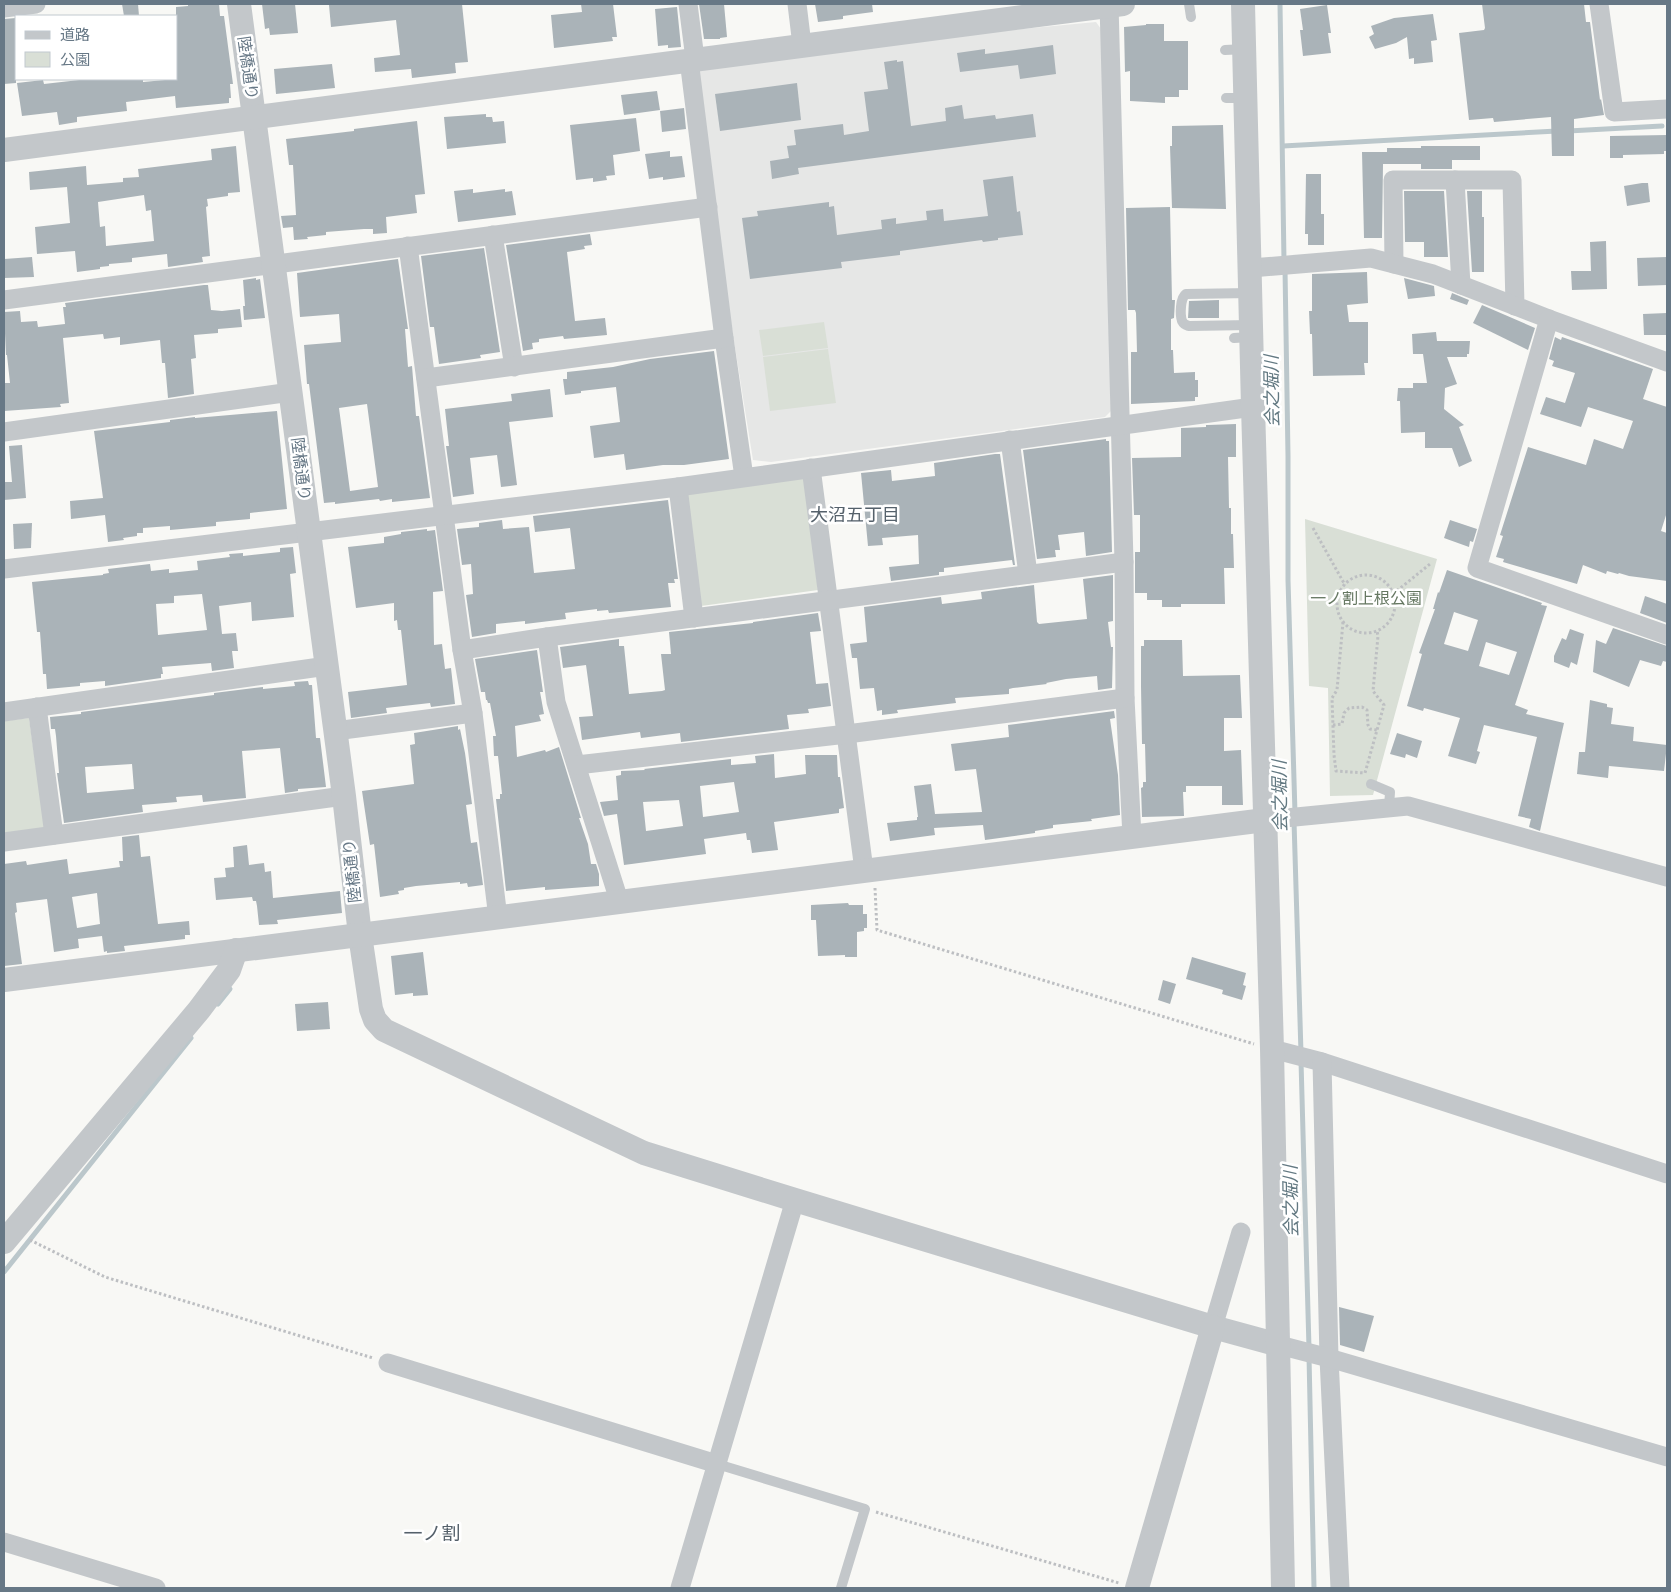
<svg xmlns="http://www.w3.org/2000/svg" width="1671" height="1592" viewBox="0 0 1671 1592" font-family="Montserrat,'Noto Sans JP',sans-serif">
<rect width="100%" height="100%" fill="#f8f8f5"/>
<path fill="#e6e7e6" d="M1096,22l5,7 10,382 -6,6 -334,45 -18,-2 -64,-400z"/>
<g fill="#d9dfd6">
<path d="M824,322l4,26 -65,8 -4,-26z"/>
<path d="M828,349l8,54 -66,8 -7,-54z"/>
<path d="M804,477l14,113 -117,16 -16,-114z"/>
<path d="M1305,519l132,40 -64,236 -43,1 -2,-108 -19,-2z"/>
<path d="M29,718l16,112 -41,5v-114z"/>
</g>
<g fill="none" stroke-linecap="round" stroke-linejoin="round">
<g stroke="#bbc7cb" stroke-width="5">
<path d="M1280,4l4,257"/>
<path d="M1568,131l94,-5"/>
<path d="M1283,146l274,-15"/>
<path d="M1285,269l3,187v124l7,233"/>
<path d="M1294,821l7,232"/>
<path d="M218,1004l12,-15"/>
<path d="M1301,1061l8,287"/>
<path d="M4,1272l187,-234"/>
<path d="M1309,1356l5,232"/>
</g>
</g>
<g fill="#aab3b8" fill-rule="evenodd">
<path d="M122,4h16l1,12h-15z"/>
<path d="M188,4h31l1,12h4l9,68h-3l1,14h-2v5l-53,5 -1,-12 -49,6 1,9 -50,6v5l-18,3 -2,-13 -35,4 -5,-33 26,-3 1,4 44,-5h55v3l33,-3v-72l12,-1z"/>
<path d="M262,4h33l3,29 -28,2 -1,-7 -4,1z"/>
<path d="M343,4h119l6,58 -13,1 1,10 -44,5 -1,-9 -36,3 -1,-14 26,-3 -4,-35 -65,7 -2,-22z"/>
<path d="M581,4h32l4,33h-5l1,4 -59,7 -3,-33 31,-3z"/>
<path d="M699,4h25l3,33 -7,1v1h-16z"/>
<path d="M815,4h57l1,8 -30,4v3l-25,3z"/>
<path d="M1482,4h102l2,18h4l10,78 1,-1 3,16 -30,4v37h-22l-1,-39 -57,5 -1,-4 -24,2 -10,-87 25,-3 1,-2z"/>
<path d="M1327,5l4,28h-3l3,20 -28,3 -3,-26h3l-3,-21z"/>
<path d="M677,7l4,40 -13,1v-3l-10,1 -3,-37z"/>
<path d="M1433,14l4,26 -6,1 2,21 -19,2v-6l-5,1 -2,-22 -11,6 -21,6 -6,-12 5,-3 -3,-8 23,-8z"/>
<path d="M16,18v65l-12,1v-65z"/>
<path d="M1146,24h18v17h24v49h-9v7h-14v6l-35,-2v-30l-5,1 -1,-45 22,-2z"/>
<path d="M1053,45l3,29 -36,5 -2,-14 -58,7 -3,-19 28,-4v5z"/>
<path d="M897,60v2l6,-1 8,65 35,-5 -1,-13 17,-3 2,14 31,-4 1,4 37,-5 3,23 -238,31 1,6 -27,5 -2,-18 19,-3 -2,-12 9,-1 -2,-15 49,-6 1,11 25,-4 -5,-39 24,-3 -4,-27z"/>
<path d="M332,64l3,24 -59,6 -2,-25z"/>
<path d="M797,83l4,37 -81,11 -5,-37z"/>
<path d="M657,91l3,19 -36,5 -3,-20z"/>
<path d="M684,108l2,21 -24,3 -2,-21z"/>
<path d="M486,114v3h6l1,5 11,-1 2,22 -59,6 -3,-32z"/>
<path d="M636,118l4,33 -27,4 2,20 -9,1 1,4 -14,2v-4l-17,2 -6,-55z"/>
<path d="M417,121l8,73 -10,1 2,18 -31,4 1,16 -14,1v-5h-9l-38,3v3l-19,2 1,2 -14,1 -1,-13 -10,1 -2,-12 15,-1 -3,-50h-4l-3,-26 68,-8v-2z"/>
<path d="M1223,125l3,84 -54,-1 -2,-62h2v-20z"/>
<path d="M1667,135v16h-3v3l-41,1v3h-13v-22z"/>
<path d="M236,146l4,46 -12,1v3l-21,3 1,7 -2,1 4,49 -8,1 1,5 -35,5 -1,-13 -35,4v4l-23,2v2l-9,1v2l-23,3 -2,-21 -38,3 -2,-27 35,-4 -3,-36 -37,3 -1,-18 57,-6 1,19 36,-3v-4l16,-1 -1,-8 74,-9 -1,-11zM144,195l2,16 5,-1 3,31 -48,5 -1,-20 -5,1 -2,-25z"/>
<path d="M1421,146h59v14h-28v9h-31v-5h-38l-1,74h-18l-2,-86h25v-4h34z"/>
<path d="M670,151v6l12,-1 3,21 -22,3v-3l-14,2 -4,-25z"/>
<path d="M1306,174h15v40h3v31h-16v-11h-3z"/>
<path d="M1013,176l4,36 3,-1 3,24 -25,3v2l-15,2 -1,-2 -82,11v4l-59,7 1,6 -92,11 -8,-61 16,-2 -1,-5 72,-9v5l5,-1 3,29 45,-6 -1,-9 15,-2v6l31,-4 -1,-9 17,-2 1,12 44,-5 -5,-36z"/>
<path d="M1642,183h6l2,19 -23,4 -3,-20z"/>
<path d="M473,189v4l32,-4v3l7,-1 4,24 -58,7 -4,-31z"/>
<path d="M1404,191h40l4,66h-24v-15h-19z"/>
<path d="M1467,191h15v26h2v55h-12z"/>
<path d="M1170,207l2,93h3l-1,18 -3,1v31h2l1,23 21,-1v8h3v17h-3v4l-64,3v-52h6l-1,-39 -1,-3h-7l-2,-102z"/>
<path d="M590,234l2,11 -8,1 1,3 -18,3 8,69 30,-3 2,17 -43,4 -1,-3 -24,3v3l-7,1 1,6 -10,2 -17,-106z"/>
<path d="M1606,241l1,48 -35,1 -1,-19h20l-1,-29z"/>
<path d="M484,248l16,104 -20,3 1,3 -42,6 -5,-37h-4l-9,-71z"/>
<path d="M32,257l2,20 -30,1v-19z"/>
<path d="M1667,257v28l-29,1 -1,-28z"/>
<path d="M398,259l10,70h-3l3,38 4,-1 4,50h3l11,82 -38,4v-3l-12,2 -1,-2 -44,5v-2l-11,1 -15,-119h-2l-3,-39 37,-3 -2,-28 -39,3 -3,-44zM367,404l11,83 -28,4 -11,-83z"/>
<path d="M1367,272l1,31 -21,2 2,17h19v41h-4l1,12 -52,1 -1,-42h-2l-1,-23h3v-37z"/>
<path d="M256,278v2l4,-1 5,39 -21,2 -1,-14h2l-2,-26z"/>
<path d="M1404,278l30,8 1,10 -27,3z"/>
<path d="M204,285h4l3,25 11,1 18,-2 2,18 -24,2v4l-24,2 2,23 -5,1 3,35 -26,4 -3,-35h-3l-2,-23 -40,5v-8l-16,2 -1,-5 -40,4 6,65 -9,1 1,3 -57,4v-28h6l-3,-28h-1l-2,-43 16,-1 1,11 16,-1 1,6 27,-3 -2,-17h3l-1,-4z"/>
<path d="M1452,293l17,7 -2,5 -17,-6z"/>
<path d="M1219,300v18h-31l1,-17z"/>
<path d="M1482,305l53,23 -7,22 -55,-27z"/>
<path d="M1667,313v22h-23l-1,-21z"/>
<path d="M1436,332l1,9h33l-1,13h-2v3h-20l10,27 -12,4 -1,21 20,16 -5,2 13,34 -13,6 -7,-19h-27v-16l-24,1 -1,-32h-3l1,-13h15v-5h14l-4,-29h-10l-1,-20z"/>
<path d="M1555,337l6,3 1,-3 91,32 -10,30 24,8v105l-6,19 6,2v48l-38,-5 -10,-3 -1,1 -11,-3 -1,3 -23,-9 -6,19 -74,-22 1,-3 -8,-2 7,-21 -3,-1 28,-88 58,18 8,-26 29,10 10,-28 -45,-14 -7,20 -41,-13 6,-17 19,6 10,-30 -23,-7 2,-5 -5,-2z"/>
<path d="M714,351l15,108 -45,6h-21l-37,5 -2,-16 -30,4 -4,-32 30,-4 -4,-35 -35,4v2l-16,2 -2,-16h4v-7l46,-5 37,-8z"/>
<path d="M550,389l3,28 -44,5 8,63 -16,2 -4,-32 -27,3 4,36 -21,3 -7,-51h3l-4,-37 67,-8 -1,-7z"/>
<path d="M277,411l10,98 -37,4v6l-34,3v4l-46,4v-4l-27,2v5h-6v3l-14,2 1,2 -16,2 -3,-27 -34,4 -1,-18 33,-3 -9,-67 76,-9v-2l25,-3v1z"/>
<path d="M1236,424v33h-8l1,51h2v26h2l1,34h-10l1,36h-44v3h-19v-7h-15v-7h-12v-41h5v-37h-6l-2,-57 49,-1v-29l25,-1v-2h2z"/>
<path d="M1106,439v2h3l3,111 -26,4 -2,-24 -26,3 2,15h-5l1,7 -19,2 -14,-109z"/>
<path d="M22,445l4,53 -22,2v-18h8l-3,-36z"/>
<path d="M995,454h5l15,111h-2l-1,-5 -68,8v4h-5v3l-48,6 -2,-14 30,-3 -1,-29 -36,3 1,7 -15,1 -7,-73 30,-3 1,11 43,-5 -1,-13z"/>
<path d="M668,500l10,79h-4l1,4h-7l3,24 -62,6 -1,-3 -11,1v-2l-32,4 1,6 -41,5v-3l-29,3v9l-24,4 -6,-42 7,-1 -2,-30 -9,1 -5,-36 22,-2v-4l23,-3 1,9 26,-2 5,46 41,-4 -5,-41 -35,4 -2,-16z"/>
<path d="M1450,520l27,9 -4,13 -3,-1 -1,6 -25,-9z"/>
<path d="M32,523l-1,25 -17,1 -1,-25z"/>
<path d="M427,529v2l8,-1 8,61 -10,1 1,53 8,-1 3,25 6,-1 4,36 -24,3 -1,-4 -44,5 1,5 -36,5 -3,-26 59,-7 -6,-55h-3l-1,-10 -3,1v-18l-38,5 -8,-61 36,-4v-6l17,-3v-2z"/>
<path d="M293,547l3,26 -6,1 4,43 -42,4 -1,-19 -32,4 3,28 14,-1 2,18h-6l2,17 -22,3 -1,-8 -49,4 1,7h-2v4l-56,8v-5l-25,2v3l-33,3 -1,-15h-3l-3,-42h-3l-5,-50 71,-7v-1l6,-1 -1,-4 42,-5 1,7 18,-2v4l29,-3 -1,-9 33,-4 -1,-3 14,-1v3l37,-4v-4zM202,594l5,36 -49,5 -2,-31 18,-1v-7z"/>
<path d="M1447,570l95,33 -1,2 6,1 -32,99 13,5 -2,4 38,9 -24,108 -11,-4 2,-8 -13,-3 19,-79 -53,-12 -7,26 3,1 -4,12 -28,-8 12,-38 -36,-10 -1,3 -16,-5 15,-52 -3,-1 16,-44h-2l5,-17 1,1zM1454,612l24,8 -10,31 -24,-7zM1486,642l31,10 -8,23 -30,-9z"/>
<path d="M1113,575v46l-5,1 3,25h2l-1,41 -14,2 -1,-14 -31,3 -20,4 1,1 -34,4 -4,1v5l-54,4 1,5 -59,7 1,3 -16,2v-5l-5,1 -3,-23 -14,1 -3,-31h-5l-2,-14 17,-2 -3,-35 77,-10 1,7 40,-5 -1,-7 53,-7 3,37 2,2 48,-5 -4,-40z"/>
<path d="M1645,596l22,8v19l-27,-10z"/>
<path d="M818,613l3,18 -11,1 6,52 12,-1 3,23 -23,3 1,4 -22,2 2,14 -108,13 -1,-9 -39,5 -1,-6 -58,8 -3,-23 14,-1 -7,-51 -23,3 -3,-21 59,-8v7h5l5,48 33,-3 3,-1 -4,-36h10l-2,-22 84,-9v-1z"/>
<path d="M1613,628l54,18v16l-4,-1 -2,5 -21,-6 -11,27 -36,-15 3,-32 10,4z"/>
<path d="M1570,629l14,5 -7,31 -6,-3 -2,6 -15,-6v-6l8,-18 4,2z"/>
<path d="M1144,640h38l1,36 57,-1 2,43h-18v33l17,-1 2,55h-21v-19h-36v6h-3l1,24 -42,1 -1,-29 2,-1v-5h3l-1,-38h-3l-1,-58v-40h3z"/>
<path d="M537,650l6,42h-3l4,22 -5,1 2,6 -26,5 2,31 28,-7 1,2 13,-5 22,71h-2l9,26 3,20h5l3,10v12l-54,4v-3l-39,4 -10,-92h4v-5h2l-4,-38h-4l-1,-20h3l-6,-33h-2l-1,-3h-1l-1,-8h-4l-6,-33z"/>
<path d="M308,681l1,4h3l4,53h4l6,49 -28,2v2l-13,2 -5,-45 -38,3 4,47 -43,4 -1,-7 -26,2 1,5 -35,3 1,7 -79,11 -7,-50h2l-3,-37 -1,-7h-4l-1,-12 31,-3v-2l133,-17v-2l40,-5 9,-1v2l32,-3 -1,-4zM132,764l2,25 -47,4 -2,-26z"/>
<path d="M1590,700l17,4v3l6,1 -2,16 23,3 -1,14 34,4 -3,26 -55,-5 -1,12 -31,-4 2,-22h6z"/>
<path d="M1114,711l1,7 -5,1 8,56 2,40 -29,4 1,2 -39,4v3l-18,3v2l-50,7 -2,-15 -49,3 1,7 -45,6 -3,-18 30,-3v-3h1l-4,-31 17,-2 4,30 47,-2 -6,-43 -21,2 -4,-27 58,-7 -1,-12z"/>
<path d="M458,726v4l2,-1 5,24 7,51 -6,1 5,38 6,-1 6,43 -15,2 -1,-4 -7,1v-2l-44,4 -12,2v2l-6,1 1,3 -19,3 -6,-53 -4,1 -8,-54 52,-7 -4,-39 5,-1 -1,-11z"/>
<path d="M1397,733l25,8 -5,17 -11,-4 -1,4 -15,-4z"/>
<path d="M774,754l1,24 31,-4 -1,-19h32l1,22h2l4,31 -5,1v4l-65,9 4,28 -26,3 -2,-13h-3l-1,-7 -42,6 2,15 -82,11 -7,-51 -13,2 -4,-14 18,-2 -2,-24 5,-1v-4l24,-1 -1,-1 87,-10v6l25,-2 -1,-7zM734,782l5,30 -36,5 -3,-31zM679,800l4,26 -37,5 -3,-29z"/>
<path d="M139,835l2,22 9,-1 8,68 31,-3 1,14h-5v4l-61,7 1,5 -18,2v-2l-3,1 -2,-16 -24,3 1,9 -25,4 -7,-53 -31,4 1,9 -2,1 7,51 -18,2v-102l22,-3 1,4 40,-6 2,15 51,-7 -1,-6h4l-1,-24zM97,893l3,31 -23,4 -5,-31z"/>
<path d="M247,845l2,20 15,-2 1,9 6,-1 2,27 67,-7 2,22 -65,7 1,4 -19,1 -2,-19 -1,-5h-3l-1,-4 -36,3 -2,-22 12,-1 -1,-9 9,-1 -1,-20z"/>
<path d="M848,903l1,2h14v9h4v14h-3v3l-7,1v25h-12v-2l-27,1 -2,-36h-5v-15z"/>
<path d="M423,952l5,43 -15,1v-3l-18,2 -4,-39z"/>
<path d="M1192,957l54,16 -3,12 3,1 -4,14 -20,-6 1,-4 -37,-11z"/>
<path d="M1163,980l13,4 -6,20 -12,-4z"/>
<path d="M328,1002l2,27 -33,2 -2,-27z"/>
<path d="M1339,1307l35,9 -10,36 -24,-7z"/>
</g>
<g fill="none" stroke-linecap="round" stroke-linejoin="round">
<g stroke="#bdbfc2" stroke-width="3" stroke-dasharray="2.5 2.5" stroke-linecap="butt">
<path d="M1313,528l32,57"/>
<circle cx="1366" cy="604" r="29"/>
<path d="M1393,594l37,-30"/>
<path d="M1343,622l-6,68 -5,8 2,57 2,16 29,2 19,-68 -11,-14 5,-55 -1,-5"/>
<path d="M1333,725l9,-1 2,-11 5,-5 13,-1 5,3 1,15 2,4 7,1"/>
<path d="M875,888l2,42 377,114"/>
<path d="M30,1240l75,37 268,81"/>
<path d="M876,1512l243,71"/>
</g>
<g stroke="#c3c7ca" stroke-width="10">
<path d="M1189,4l2,13"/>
<path d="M1225,50l20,-1"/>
<path d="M1226,98h19"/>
<path d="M1251,293l-65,1c-6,4 -6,21 -4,27 2,4 4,4 7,5l62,-1"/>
<path d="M1234,338l17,-1"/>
<path d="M1371,784l19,8 -1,16"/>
<path d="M717,1464l148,45 -24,79"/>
</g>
<g stroke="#c3c7ca" stroke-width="19">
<path d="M688,4l7,55"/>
<path d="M797,4l5,41"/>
<path d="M1109,4l15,558 1,136 7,139"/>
<path d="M1599,4l15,108 53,-3"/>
<path d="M4,8l32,-4"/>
<path d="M689,60l35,278 20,139"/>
<path d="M1455,180l6,105"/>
<path d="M493,235l21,132"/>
<path d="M408,246l54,404 11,63 25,205"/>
<path d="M1394,264l-1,-84h119l3,126"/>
<path d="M1251,268l120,-10 62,16 116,45 118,43"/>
<path d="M4,300l704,-93"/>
<path d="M1549,319l-72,249 190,67"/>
<path d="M426,378l298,-40"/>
<path d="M4,432l287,-40"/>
<path d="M1010,440l18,134"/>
<path d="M811,468l53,402"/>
<path d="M678,487l16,131"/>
<path d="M4,569l674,-82 575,-80"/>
<path d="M547,637l9,65 60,189 3,11"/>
<path d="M462,650l85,-13 577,-75"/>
<path d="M37,707l17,128"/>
<path d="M4,712l323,-46"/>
<path d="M335,731l138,-18"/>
<path d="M577,765l270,-31 278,-36"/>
<path d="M1265,820l143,-14 259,71"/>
<path d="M4,842l340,-46"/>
<path d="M1272,1049l50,13 345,112"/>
<path d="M1322,1062l7,296 11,230"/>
<path d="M1213,1327l28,-95"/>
<path d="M1279,1345l50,13 338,99"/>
<path d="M388,1363l329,101"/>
<path d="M4,1542l152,46"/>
<path d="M680,1588l115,-388"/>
</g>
<g stroke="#c3c7ca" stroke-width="24">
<path d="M239,4l105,792 16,139 11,74 4,11 9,10 260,123 151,47 418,127 66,18"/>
<path d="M1243,4l10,403 19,642 11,539"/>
<path d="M4,150l1119,-146"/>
<path d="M4,980l1261,-160"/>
<path d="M4,1242l195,-232 30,-40 7,-20"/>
<path d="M1137,1588l76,-261"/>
</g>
</g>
<g text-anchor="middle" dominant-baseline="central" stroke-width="5" stroke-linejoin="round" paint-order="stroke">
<g font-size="16" fill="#677886" stroke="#fff">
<text transform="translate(248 68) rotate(82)">陸橋通り</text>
<text transform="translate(301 469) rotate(83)">陸橋通り</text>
<text transform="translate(352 871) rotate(-96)">陸橋通り</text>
</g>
<g font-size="16" fill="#667862" stroke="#fff">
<text x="1366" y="598">一ノ割上根公園</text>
</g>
<g font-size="18" font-style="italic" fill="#637982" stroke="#fff">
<text transform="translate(1272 391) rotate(-91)">会之堀川</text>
<text transform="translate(1280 796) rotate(-91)">会之堀川</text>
<text transform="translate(1291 1201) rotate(-91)">会之堀川</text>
</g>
<g font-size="18" fill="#55616b" stroke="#fff">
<text x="855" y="515">大沼五丁目</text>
</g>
<g font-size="19" fill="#55616b" stroke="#fff">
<text x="432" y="1533">一ノ割</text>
</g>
</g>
<rect width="1671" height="1592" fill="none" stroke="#677886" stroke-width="10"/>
<rect x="15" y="15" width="162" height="65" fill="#ffffff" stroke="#c2c9cf"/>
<rect x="25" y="31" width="25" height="8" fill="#c3c7ca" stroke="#c2c9cf"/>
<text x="60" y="40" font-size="15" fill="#677886">道路</text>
<rect x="25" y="52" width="25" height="15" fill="#d9dfd6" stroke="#c2c9cf"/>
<text x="60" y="65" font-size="15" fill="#677886">公園</text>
</svg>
